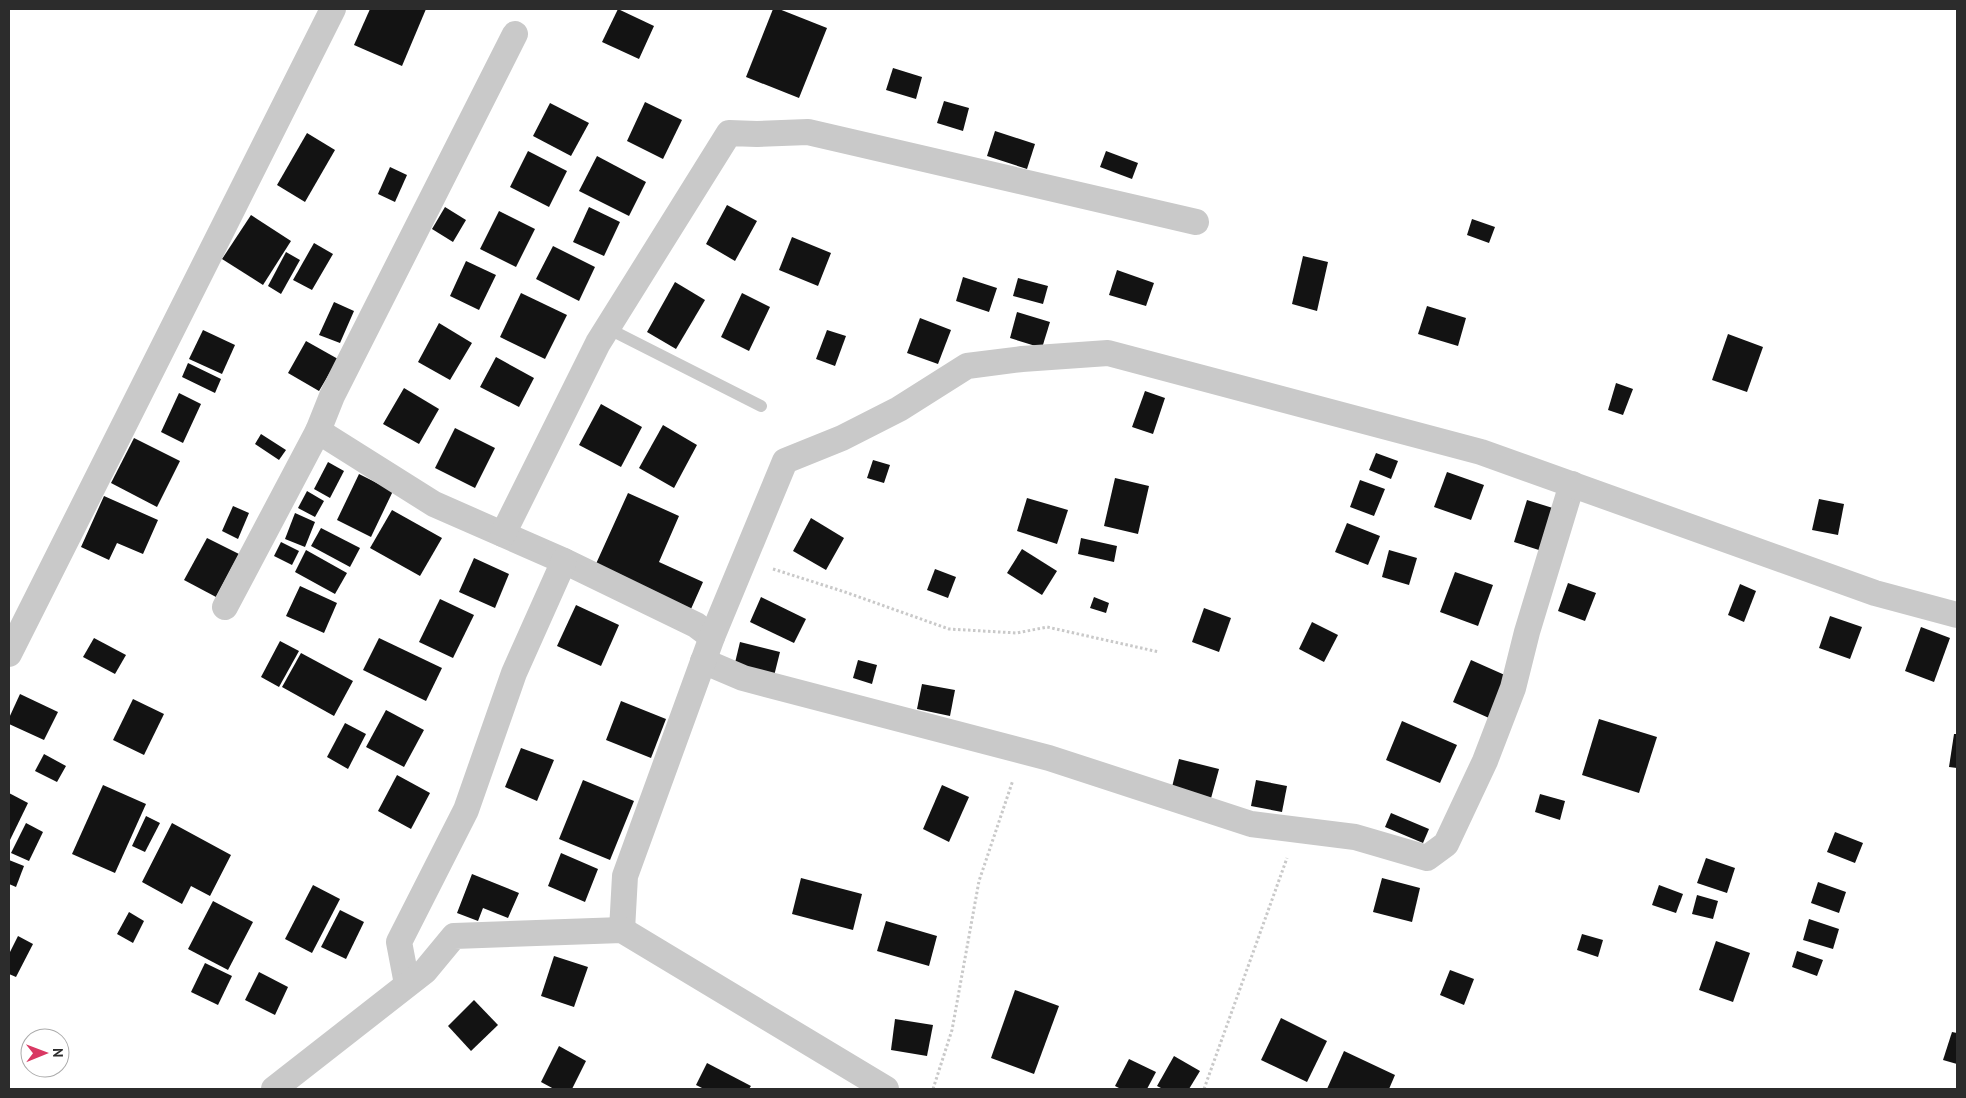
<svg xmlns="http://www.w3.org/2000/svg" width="1966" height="1098" viewBox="0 0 1966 1098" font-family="'PT Sans',sans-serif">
<rect width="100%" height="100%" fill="#fff"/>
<g fill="#131313">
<path d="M370,9h56l-24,57 -48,-21z"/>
<path d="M618,9l36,17 -15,33 -37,-17z"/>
<path d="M773,9h6l48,19 -28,70 -53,-21z"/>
<path d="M893,68l29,9 -6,22 -30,-9z"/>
<path d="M944,101l25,7 -6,23 -26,-8z"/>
<path d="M645,102l37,18 -19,39 -36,-18z"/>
<path d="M550,103l39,20 -18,33 -38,-20z"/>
<path d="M995,131l40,13 -8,25 -40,-13z"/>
<path d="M307,133l28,17 -30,52 -28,-17z"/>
<path d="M528,151l39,20 -18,36 -39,-20z"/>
<path d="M1106,151l32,12 -6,16 -32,-12z"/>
<path d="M597,156l49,26 -17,34 -50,-25z"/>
<path d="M390,167l17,8 -12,27 -17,-8z"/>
<path d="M727,205l30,16 -22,40 -29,-17z"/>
<path d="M445,207l21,13 -13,22 -21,-13z"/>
<path d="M589,207l31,15 -16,34 -31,-14z"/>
<path d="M499,211l36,18 -19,38 -36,-18z"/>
<path d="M251,215l40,26 -28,44 -41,-26z"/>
<path d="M1472,219l23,8 -6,16 -22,-8z"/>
<path d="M792,237l39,16 -13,33 -39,-16z"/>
<path d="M314,243l19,11 -21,36 -19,-10z"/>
<path d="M553,246l42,21 -16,34 -43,-22z"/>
<path d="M286,252l14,8 -19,34 -13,-8z"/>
<path d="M1303,256l25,6 -11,49 -25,-7z"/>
<path d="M466,261l30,14 -17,35 -29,-14z"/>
<path d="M1117,270l37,13 -8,23 -37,-11z"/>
<path d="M963,277l34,11 -8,24 -33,-11z"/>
<path d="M1018,278l30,8 -5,18 -30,-8z"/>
<path d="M675,282l30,18 -29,49 -29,-17z"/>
<path d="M521,293l46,22 -22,44 -45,-22z"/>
<path d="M742,293l28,14 -21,44 -28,-14z"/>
<path d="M334,302l20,9 -14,32 -21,-8z"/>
<path d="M1427,306l39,12 -8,28 -40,-12z"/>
<path d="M1017,312l33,10 -8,26 -32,-10z"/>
<path d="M920,318l31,12 -13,34 -31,-11z"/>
<path d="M439,323l33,20 -22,37 -32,-18z"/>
<path d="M203,330l32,15 -13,29 -33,-15z"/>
<path d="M827,330l19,6 -11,30 -19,-7z"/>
<path d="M1728,334l35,13 -16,45 -35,-12z"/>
<path d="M306,341l32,18 -19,32 -31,-18z"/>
<path d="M496,357l38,21 -15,29 -39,-20z"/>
<path d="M188,363l33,16 -6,14 -33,-16z"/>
<path d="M1616,383l17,6 -10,26 -15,-5z"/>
<path d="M404,388l35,21 -20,35 -36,-20z"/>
<path d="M1145,391l20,7 -12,36 -21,-7z"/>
<path d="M179,393l22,11 -18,39 -22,-11z"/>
<path d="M601,404l41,23 -21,40 -42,-22z"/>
<path d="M663,425l34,20 -23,43 -35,-20z"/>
<path d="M455,428l40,20 -20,40 -40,-20z"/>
<path d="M261,434l25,16 -7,10 -24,-16z"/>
<path d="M134,438l46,23 -23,46 -46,-24z"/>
<path d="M1376,453l22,8 -7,18 -22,-9z"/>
<path d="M873,460l17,5 -6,18 -17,-5z"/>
<path d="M328,462l16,9 -14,27 -16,-9z"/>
<path d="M1447,472l37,13 -13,35 -37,-13z"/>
<path d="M359,474l34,17 -22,46 -34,-17z"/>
<path d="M1115,478l34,8 -11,48 -34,-8z"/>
<path d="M1360,480l25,9 -11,27 -24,-9z"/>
<path d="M307,491l17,10 -9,16 -17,-9z"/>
<path d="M628,493l51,23 -20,46 44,20 -12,27 -96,-43z"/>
<path d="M104,496l54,24 -15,34 -26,-11 -8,17 -28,-13z"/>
<path d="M1027,498l41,12 -11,34 -40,-13z"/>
<path d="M1819,499l25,5 -6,31 -26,-5z"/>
<path d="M1527,500l29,9 -14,42 -28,-9z"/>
<path d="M233,506l16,7 -11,26 -16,-8z"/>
<path d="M392,510l50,28 -22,38 -50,-28z"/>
<path d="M295,513l20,9 -10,25 -20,-8z"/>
<path d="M811,518l33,20 -18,32 -33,-19z"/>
<path d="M1347,523l33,13 -12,29 -33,-13z"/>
<path d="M321,528l39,20 -10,19 -39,-21z"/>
<path d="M207,538l32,16 -23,43 -32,-17z"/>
<path d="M1081,538l36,8 -3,16 -36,-8z"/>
<path d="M281,542l18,9 -7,14 -18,-9z"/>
<path d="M1022,549l35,22 -15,24 -35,-22z"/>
<path d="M306,550l41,23 -12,21 -40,-22z"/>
<path d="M1389,550l28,8 -8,27 -27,-8z"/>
<path d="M474,558l35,16 -14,34 -36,-16z"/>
<path d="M935,569l21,8 -8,21 -21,-8z"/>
<path d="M1455,572l38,13 -15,41 -38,-14z"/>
<path d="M1568,583l28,10 -11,28 -27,-10z"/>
<path d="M1740,584l16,7 -12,31 -16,-7z"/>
<path d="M300,586l37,17 -13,30 -38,-17z"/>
<path d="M761,597l45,22 -12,24 -44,-21z"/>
<path d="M1094,597l15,6 -3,10 -16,-5z"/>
<path d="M440,599l34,16 -21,43 -34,-16z"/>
<path d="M576,605l43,20 -18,41 -44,-20z"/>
<path d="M1204,608l27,10 -12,34 -27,-10z"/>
<path d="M1830,616l32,11 -12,32 -31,-11z"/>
<path d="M1312,622l26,13 -14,27 -25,-13z"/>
<path d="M1921,627l29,11 -16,44 -29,-11z"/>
<path d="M94,638l32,17 -11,19 -32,-17z"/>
<path d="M379,638l63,30 -16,33 -63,-31z"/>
<path d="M280,641l19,10 -20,36 -18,-10z"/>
<path d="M740,642l40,10 -6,24 -40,-9z"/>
<path d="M301,653l52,28 -19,35 -52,-29z"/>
<path d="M858,660l19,5 -5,19 -19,-6z"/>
<path d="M1471,660l36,16 -18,42 -36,-16z"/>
<path d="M922,684l33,6 -5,26 -33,-7z"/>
<path d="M20,694l38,18 -14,28 -35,-16v-6z"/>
<path d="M133,699l31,15 -20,41 -31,-15z"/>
<path d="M621,701l45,18 -15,39 -45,-18z"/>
<path d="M386,710l38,20 -20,37 -38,-20z"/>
<path d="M1599,719l58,18 -18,56 -57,-18z"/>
<path d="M1402,721l55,24 -17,38 -54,-23z"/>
<path d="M345,723l21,11 -18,35 -21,-12z"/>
<path d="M1954,734h3v34l-8,-1z"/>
<path d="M521,748l33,12 -17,41 -32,-14z"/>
<path d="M44,754l22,12 -9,16 -22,-11z"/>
<path d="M1179,759l40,10 -9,33 -39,-11z"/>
<path d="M397,775l33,18 -19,36 -33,-18z"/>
<path d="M583,780l51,21 -24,59 -51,-21z"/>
<path d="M1256,780l31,6 -5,26 -31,-6z"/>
<path d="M103,785l43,19 -31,69 -43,-19z"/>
<path d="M942,785l27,12 -20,45 -26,-13z"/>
<path d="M9,793l19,10 -18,37 -1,-1z"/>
<path d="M1540,794l25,7 -5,19 -25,-8z"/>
<path d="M1391,813l38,16 -6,14 -38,-16z"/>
<path d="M146,816l14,7 -15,29 -13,-6z"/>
<path d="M26,823l17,9 -14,29 -18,-8z"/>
<path d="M172,823l59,32 -21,41 -19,-10 -9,18 -40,-22z"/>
<path d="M1835,832l28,11 -8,20 -28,-11z"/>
<path d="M561,853l37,16 -13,33 -37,-16z"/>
<path d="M1706,858l29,10 -8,25 -30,-10z"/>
<path d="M9,860l15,6 -8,21 -7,-3z"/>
<path d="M472,874l47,19 -11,25 -25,-10 -5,13 -21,-8z"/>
<path d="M801,878l61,16 -9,36 -61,-16z"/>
<path d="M1382,878l38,10 -8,34 -39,-10z"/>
<path d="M1818,882l28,10 -7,21 -28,-10z"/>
<path d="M313,885l27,14 -28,54 -27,-14z"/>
<path d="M1659,885l24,9 -7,19 -24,-8z"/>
<path d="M1697,895l21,6 -5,18 -21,-5z"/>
<path d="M213,901l40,21 -25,48 -40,-21z"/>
<path d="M340,910l24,12 -18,37 -25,-12z"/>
<path d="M129,912l15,9 -11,22 -16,-9z"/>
<path d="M1809,919l30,10 -6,20 -30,-9z"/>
<path d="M886,921l51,15 -8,30 -52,-15z"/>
<path d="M1582,934l21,6 -5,17 -21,-7z"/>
<path d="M18,936l15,8 -17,33 -7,-3v-20z"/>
<path d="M1716,941l34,12 -17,49 -34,-12z"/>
<path d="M1797,951l26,9 -6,16 -25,-9z"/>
<path d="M554,956l34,11 -14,40 -33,-11z"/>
<path d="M205,963l27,13 -14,29 -27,-13z"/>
<path d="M1450,970l24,9 -10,26 -24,-10z"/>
<path d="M259,972l29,15 -13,28 -30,-15z"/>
<path d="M1015,990l44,16 -25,68 -43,-16z"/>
<path d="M474,1000l24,25 -27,26 -23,-25z"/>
<path d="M1281,1018l46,23 -20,41 -46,-22z"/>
<path d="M895,1019l38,6 -6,31 -36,-6z"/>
<path d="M1952,1032l5,1v31l-14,-4z"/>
<path d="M559,1046l27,15 -14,28h-18l-13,-7z"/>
<path d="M1344,1051l51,24 -6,14h-62z"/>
<path d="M1174,1056l26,15 -11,18h-26l-6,-3z"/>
<path d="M1129,1059l27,13 -9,17h-26l-6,-3z"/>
<path d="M707,1063l44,23 -2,3h-45l-8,-4z"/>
</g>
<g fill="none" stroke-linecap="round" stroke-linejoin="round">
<g stroke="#c9c9c9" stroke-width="3" stroke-dasharray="2.5 2.5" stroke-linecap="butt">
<path d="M773,569l72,23 104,37 68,4 30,-6 112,25"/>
<path d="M933,1089l19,-59 27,-149 34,-101"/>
<path d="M1204,1089l83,-231"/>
</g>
<path stroke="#c9c9c9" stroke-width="12" d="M607,328l154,78"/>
<g stroke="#c9c9c9" stroke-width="26">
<path d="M318,431l116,73 130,57 132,64 16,12"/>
<path d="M503,534l95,-191 131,-210 28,1 51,-2 388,90"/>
<path d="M225,607l93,-176 14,-35 183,-362"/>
<path d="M9,654l324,-645"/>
<path d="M703,661l40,17 306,80 202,66 104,13 72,21 19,-14 39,-83 28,-73 14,-56 45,-148"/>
<path d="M622,930l3,-54 87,-239 73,-176 57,-23 57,-29 68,-43 55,-7 86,-6 373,99 394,141 82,22"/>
<path d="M407,984l-8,-42 67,-132 48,-137 50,-112"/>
<path d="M274,1089l151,-118 29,-35 168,-6 264,159"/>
</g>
</g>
<rect width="1966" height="1098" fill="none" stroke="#2c2c2c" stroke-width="20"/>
<g transform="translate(45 1053) rotate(89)"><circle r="24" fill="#ffffff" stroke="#ababab"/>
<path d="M0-4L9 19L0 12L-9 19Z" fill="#d93863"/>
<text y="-8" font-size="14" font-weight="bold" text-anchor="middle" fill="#2c2c2c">N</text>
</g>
</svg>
